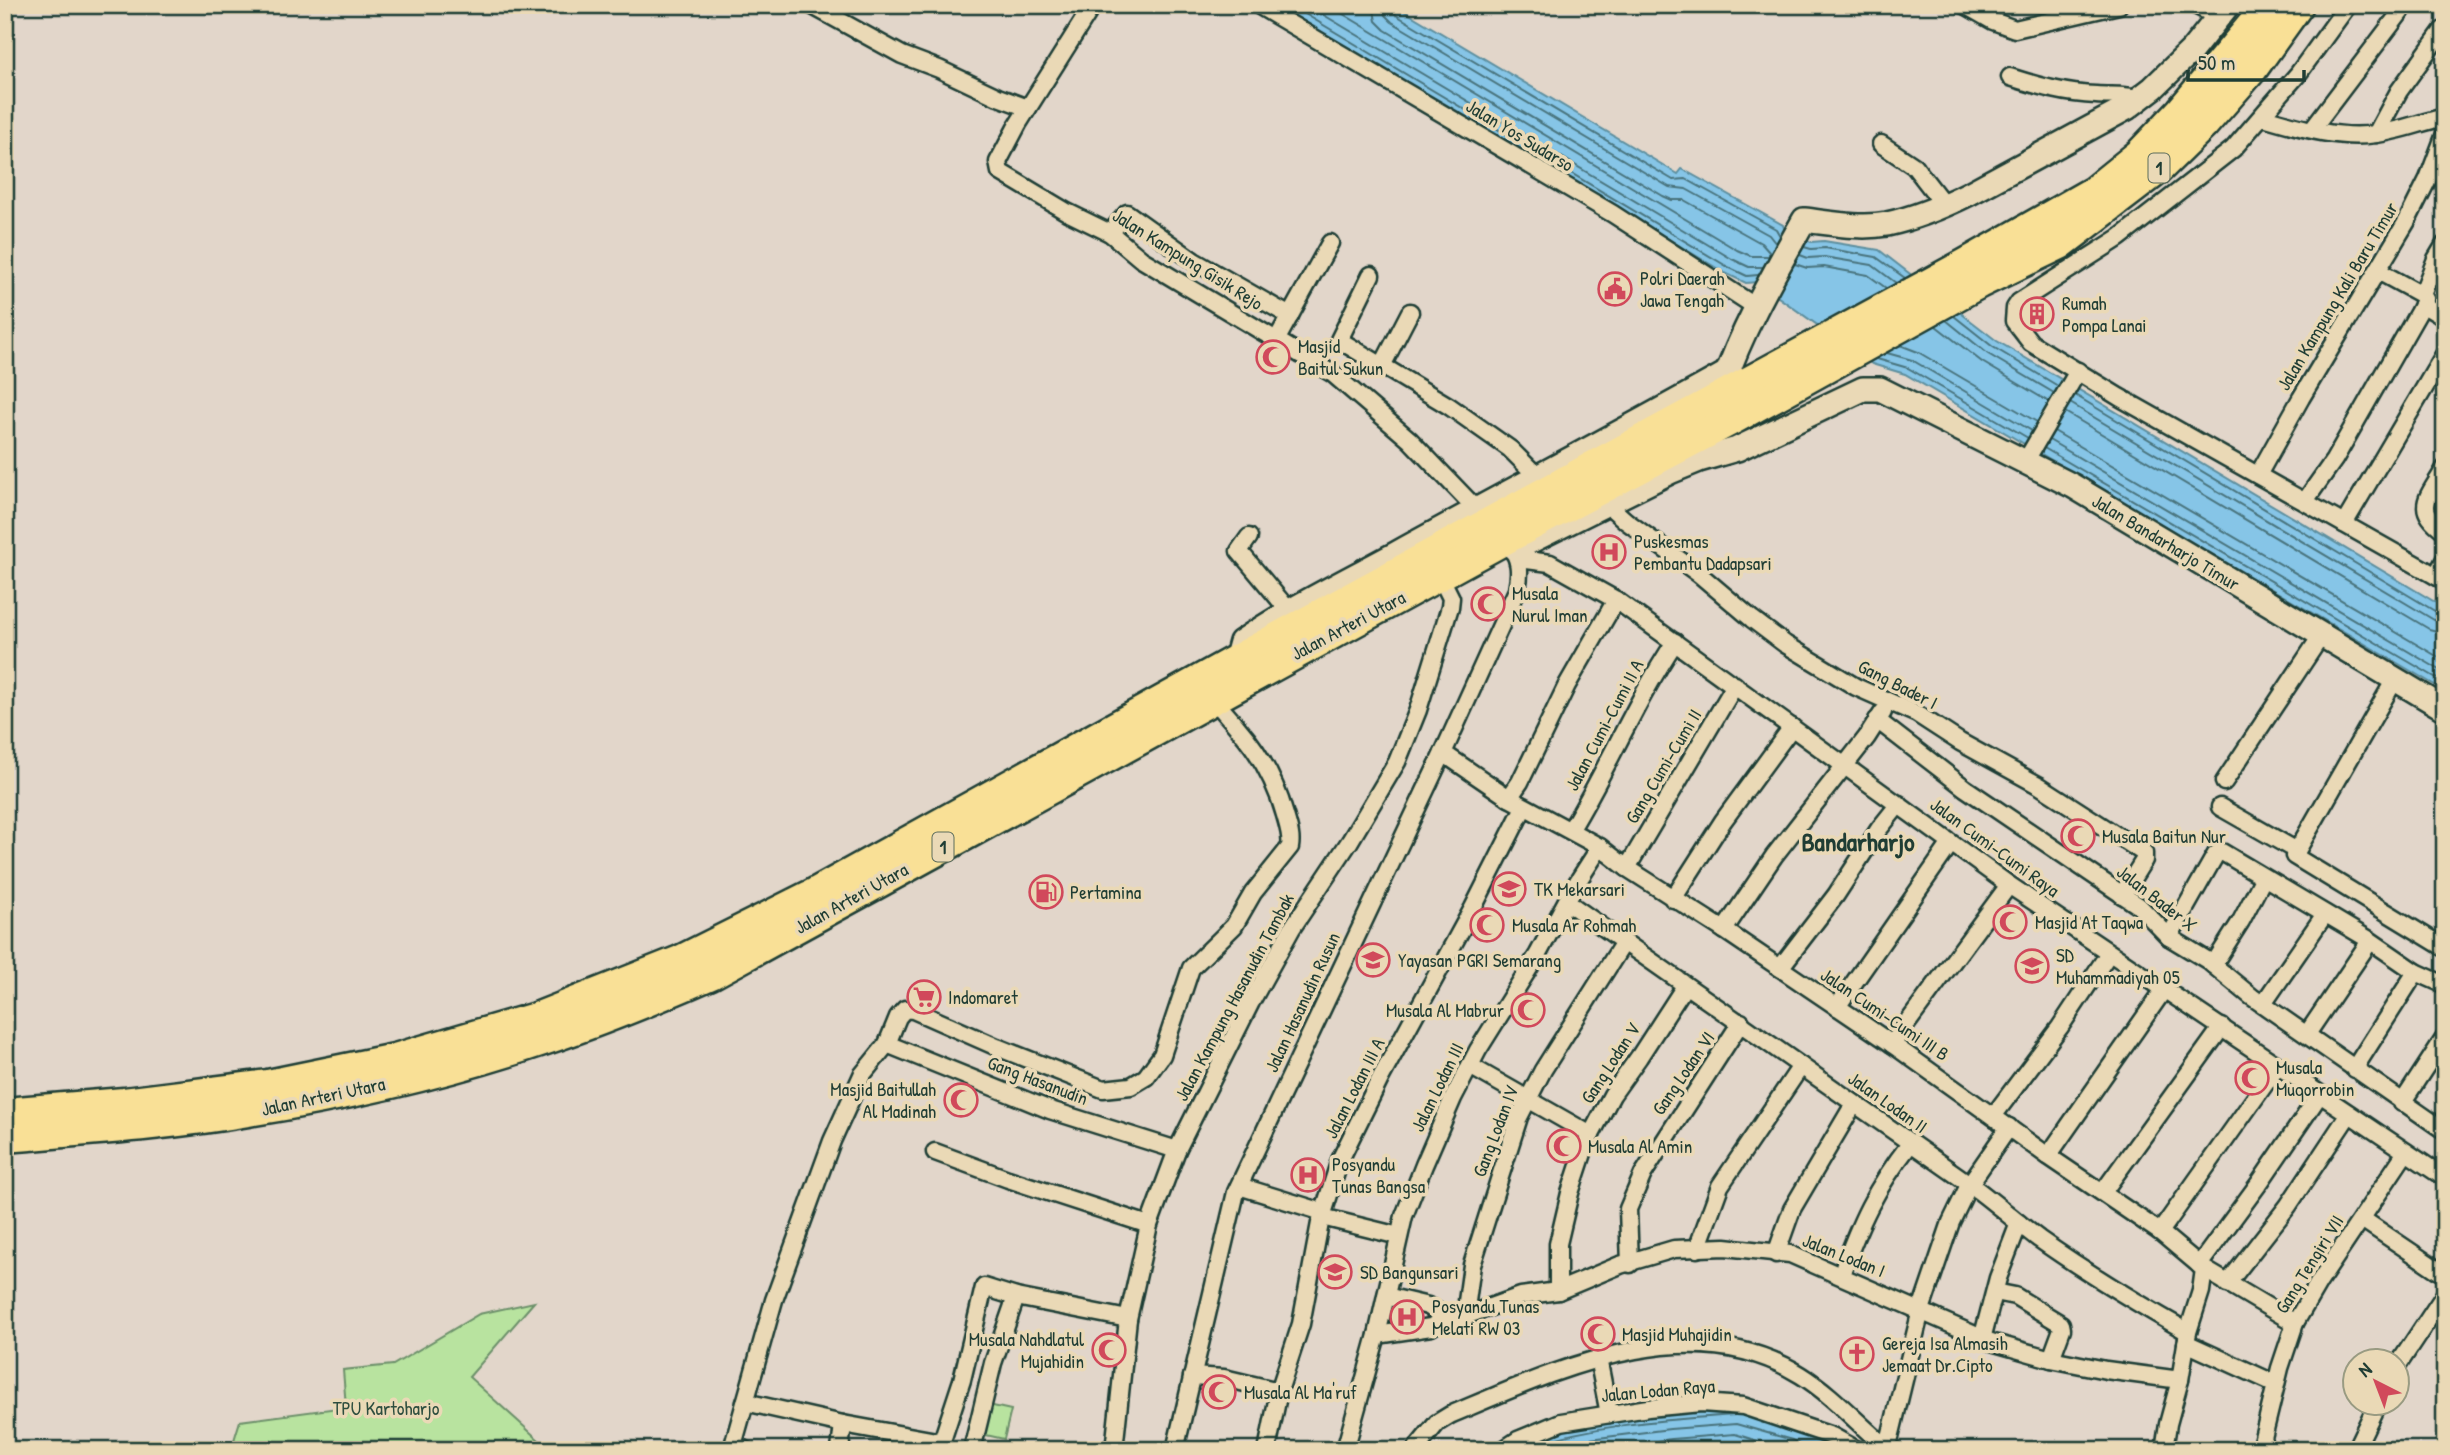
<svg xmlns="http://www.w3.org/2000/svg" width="2450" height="1455" viewBox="0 0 2450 1455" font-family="'Patrick Hand',sans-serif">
<rect width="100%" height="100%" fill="#e2d6ca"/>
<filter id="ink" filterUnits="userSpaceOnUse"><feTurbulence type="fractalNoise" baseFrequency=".0143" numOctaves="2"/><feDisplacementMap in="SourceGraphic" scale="14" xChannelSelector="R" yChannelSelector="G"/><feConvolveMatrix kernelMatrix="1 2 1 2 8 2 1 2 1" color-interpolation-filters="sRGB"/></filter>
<g filter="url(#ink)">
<g fill="#b8e39f" stroke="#6c906a" stroke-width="2">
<path d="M534,1302l-65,75 81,73h-319l9,-29 106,-14 -3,-37 50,-5 86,-51z"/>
<path d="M984,1404l27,6 -7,29 -27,-6z"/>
</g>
<g fill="#86c5e7" stroke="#5d8f9f" stroke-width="2">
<path d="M1276,5h118l284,169 4,-5 101,56 2,6 26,11 13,-1 55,9 118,91 448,267v83l-540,-317 -33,-10 -115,-82 -11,1 -21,-10z"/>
<path d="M1738,1408l61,18 44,24h-328l33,-18 39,-9 81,-10z"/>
</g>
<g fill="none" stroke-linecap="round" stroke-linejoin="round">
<g stroke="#48737c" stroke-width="2">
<path d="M1290,5l438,262 19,9 11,-1"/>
<path d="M1307,5l425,254 17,8h14"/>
<path d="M1328,5l409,245 14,6h18v-4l-8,-9 -77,-43h-12l-9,-4 -278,-166 -9,-9 -3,-16"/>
<path d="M1383,5l2,10 7,7 277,165 17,2 83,46 7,9"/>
<path d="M1392,5l4,10 277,165 13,-1 90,50 4,7"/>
<path d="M1804,247l7,2 14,-1 51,9 29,21"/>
<path d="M1800,255l8,3 16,-1 48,8 24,18"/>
<path d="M1795,264l12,4 17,-1 44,8 18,13"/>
<path d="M1954,316l39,31 65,39"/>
<path d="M1946,320l42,34 66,39"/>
<path d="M1936,326l46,36 67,40"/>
<path d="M1900,345l18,7 119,70"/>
<path d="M1887,353l25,7 120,71"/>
<path d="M1877,359l31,9 120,70"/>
<path d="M2075,395l363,218 7,1"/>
<path d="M2070,403l364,217 11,3"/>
<path d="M2065,412l364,217 16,4"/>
<path d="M2054,431l391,230"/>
<path d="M2049,440l396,233"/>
<path d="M2044,448l401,235"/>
<path d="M1529,1446c67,-22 137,-26 206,-31"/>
<path d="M1545,1450l45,-11 80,-10 66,-5 56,16 18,10"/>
<path d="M1590,1450l81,-11 64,-5 52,16"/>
</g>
<defs>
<g id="street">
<path d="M811,5l91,50 37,14 59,28 30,11"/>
<path d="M1093,5l-75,119 -20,38 2,10 67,40 43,21 31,26 192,115 77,66 73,76"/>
<path d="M1258,5l355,209 143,93"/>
<path d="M1965,5l28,16 22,8 104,-24"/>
<path d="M2195,5l23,12"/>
<path d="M2348,5l-50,69 -65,75 -114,89 -100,64 -4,6 -1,13 17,22 88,54 326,184"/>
<path d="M2010,77c28,9 56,17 86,18 15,1 29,0 44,3"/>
<path d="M2263,117c35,10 76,23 113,17 23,-3 46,-12 69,-17"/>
<path d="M2312,129l94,-124"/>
<path d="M2376,134l23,-43 44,-61"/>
<path d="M1881,144l33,22 31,40"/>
<path d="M1110,233l17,-20 67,48 96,55"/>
<path d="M2378,271l44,24"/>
<path d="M1371,275l-32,65 110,66 61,43 27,27"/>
<path d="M2422,304l23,14"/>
<path d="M1277,339l53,-96"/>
<path d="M1382,366l28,-54"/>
<path d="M2025,462l53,-91"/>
<path d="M2445,468c-16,29 -33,40 0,63"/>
<path d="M2258,475l43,-77 106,-177 21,-42 17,-45"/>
<path d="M2305,501l29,-41 84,-147 7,-14 -3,-4 14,-36 9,-15"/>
<path d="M1607,504l19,17 73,53 53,45 33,25 71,43 61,27 43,28 80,44 104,67v7l-22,35"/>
<path d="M2344,524l101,-171"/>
<path d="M1249,537l-10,14 51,61"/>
<path d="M1519,559l31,4 66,37 393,285 436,293"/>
<path d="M2436,576l9,-17"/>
<path d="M2394,681l-100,175 151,92"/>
<path d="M1877,720l88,68 174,118 30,31 38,23 45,37 193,134"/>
<path d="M1443,753l66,45 91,49 27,21 97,62 168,114 156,112 112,76 44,37 91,54"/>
<path d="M2224,782l97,-146"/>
<path d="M1509,798l11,-16 47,-97 49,-85"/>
<path d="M2220,807l77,44"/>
<path d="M1571,829c37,-61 64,-127 104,-187"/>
<path d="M1627,868l108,-183"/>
<path d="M1673,899l50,-78 69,-94"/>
<path d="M1567,902c134,93 267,188 401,281 24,17 47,38 71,56 48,34 98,64 149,93"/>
<path d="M1724,930l50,-74 93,-119 16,-25"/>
<path d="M2169,937l47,-83 6,-2 146,87 48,33"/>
<path d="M2213,965l28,-44 22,-42"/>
<path d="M1780,968l56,-73 43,-66 20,-25"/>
<path d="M2263,1004l62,-90"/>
<path d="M1837,1007l114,-164"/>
<path d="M2307,1034l63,-93"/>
<path d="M887,1044l163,66 127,40"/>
<path d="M1892,1044l117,-159"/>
<path d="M1470,1066l121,69"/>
<path d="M2354,1069l62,-97 29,13"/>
<path d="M2402,1103l43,-66"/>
<path d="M1994,1115l66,-88 49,-74"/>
<path d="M935,1152l73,27 141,46"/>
<path d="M2048,1156l115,-165"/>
<path d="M1239,1186l84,26"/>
<path d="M2103,1192l119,-165"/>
<path d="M1322,1217l77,19"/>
<path d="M2362,1219l83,56"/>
<path d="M2160,1232l117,-165"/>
<path d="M1697,1249l23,-63 81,-120"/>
<path d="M1776,1254l16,-45 62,-105"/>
<path d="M1630,1264l-2,-55 15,-35 98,-152"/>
<path d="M2199,1265l61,-83 60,-88"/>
<path d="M1841,1275c19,-53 34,-86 69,-131"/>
<path d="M2227,1284l61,-78 61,-92"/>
<path d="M1558,1291v-47l12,-51 16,-49 26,-49 27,-38 46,-71"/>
<path d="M1995,1292l20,4 46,28 1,5 -11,30"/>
<path d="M1386,1296l42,10 19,11"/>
<path d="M1465,1316l7,-51 47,-148 24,-47 81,-128"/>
<path d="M1377,1335l54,-8 16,-10 18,-1 56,-20 37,-5 62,-26 54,-16 51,-2 65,7 201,88 60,17 55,11 74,10"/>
<path d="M1982,1339l16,-61 21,-55"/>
<path d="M2186,1343l90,41"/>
<path d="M1598,1358l11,56"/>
<path d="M2398,1365l47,-71"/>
<path d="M1192,1376l32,2 55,13"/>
<path d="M745,1402l98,22 99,18"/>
<path d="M746,1450l-11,-4 -1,-4 40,-142 58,-159 30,-66 25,-31 11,-27 7,-8 8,1 84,37 106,42 28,-3 15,-9 16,-22 29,-87 43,-42 19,-33 37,-46c2,-11 -2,-21 -5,-32 -9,-32 -25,-62 -47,-87 -9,-11 -17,-19 -25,-30"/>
<path d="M840,1450l3,-26"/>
<path d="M939,1450l23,-70 22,-93 32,10 112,22"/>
<path d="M972,1450l21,-87 23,-66"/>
<path d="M1114,1450l14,-131 21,-94 28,-75 74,-148 41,-74 58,-87 47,-79 21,-52 32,-103 1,-9 -5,-10"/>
<path d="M1175,1450l61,-258 207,-439 74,-163c4,-20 3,-31 -9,-48"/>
<path d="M1267,1450l12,-59 22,-67 19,-101 20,-63 40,-81 93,-171 51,-101"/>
<path d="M1345,1450l32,-115 27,-119 20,-51 29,-67 25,-48 60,-96 35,-65 27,-42"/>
<path d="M1415,1450l22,-27 13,-8c107,-45 240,-109 351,-40 32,20 58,50 86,73"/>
<path d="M1503,1450l15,-10 43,-18 87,-14 53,-5 42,3 89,30 25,14"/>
<path d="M1887,1450l34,-140 30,-88 18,-37 40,-58"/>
<path d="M2164,1450l4,-26 12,-44 8,-48 13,-41 3,-22"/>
<path d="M2260,1450l20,-82 15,-45 24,-41 87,-130"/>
<path d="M2355,1450l23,-48"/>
</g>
<g id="secondary">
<path d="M1723,385c20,-58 51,-111 81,-165 27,3 56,9 83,4 28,-6 57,-18 83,-31l157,-85 26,-20 39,-38 36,-45"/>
<path d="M1515,549l157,-78 27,-11 38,-11 126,-60h17l193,97 372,223"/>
<path d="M1238,653l3,-11c49,-34 105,-61 158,-90 109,-60 220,-118 328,-179"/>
</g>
<g id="highway">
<path d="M5,1113l119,-10 144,-18 127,-26 144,-42 141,-56 130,-65 428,-237 728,-395 127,-72 47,-38 41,-43 88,-106"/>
<path d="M5,1137c81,-7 163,-12 243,-26 100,-16 200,-39 295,-71 57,-19 113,-42 168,-66l794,-435 228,-120 246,-136 81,-39 97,-74 46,-45 49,-56 46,-64"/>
</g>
</defs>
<use href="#street" stroke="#1f3d34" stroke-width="21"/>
<use href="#secondary" stroke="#1f3d34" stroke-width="28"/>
<use href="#highway" stroke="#1f3d34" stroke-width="35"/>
<use href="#street" stroke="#ead9b6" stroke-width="16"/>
<use href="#secondary" stroke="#ead9b6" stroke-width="23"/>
<use href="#highway" stroke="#f9e096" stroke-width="30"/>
</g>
</g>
<defs>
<symbol id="civic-ring" viewBox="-11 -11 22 22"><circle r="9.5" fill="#ead9b6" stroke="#d1495b" stroke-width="1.5"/><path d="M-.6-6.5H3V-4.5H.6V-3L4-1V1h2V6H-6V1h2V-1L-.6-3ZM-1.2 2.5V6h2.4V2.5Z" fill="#d1495b"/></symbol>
<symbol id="building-ring" viewBox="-11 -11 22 22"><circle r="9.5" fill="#ead9b6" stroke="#d1495b" stroke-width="1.5"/><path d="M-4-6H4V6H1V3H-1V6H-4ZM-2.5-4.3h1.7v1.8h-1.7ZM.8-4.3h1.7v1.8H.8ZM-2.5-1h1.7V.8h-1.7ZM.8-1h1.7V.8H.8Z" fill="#d1495b"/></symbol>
<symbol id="mosque-ring" viewBox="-11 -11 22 22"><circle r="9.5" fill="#ead9b6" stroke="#d1495b" stroke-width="1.5"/><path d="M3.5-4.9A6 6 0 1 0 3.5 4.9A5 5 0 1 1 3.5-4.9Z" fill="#d1495b"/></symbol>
<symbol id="hospital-ring" viewBox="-11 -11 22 22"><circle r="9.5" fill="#ead9b6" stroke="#d1495b" stroke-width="1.5"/><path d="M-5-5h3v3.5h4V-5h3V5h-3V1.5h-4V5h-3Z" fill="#d1495b"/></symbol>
<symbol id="school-ring" viewBox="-11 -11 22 22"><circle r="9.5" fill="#ead9b6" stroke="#d1495b" stroke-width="1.5"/><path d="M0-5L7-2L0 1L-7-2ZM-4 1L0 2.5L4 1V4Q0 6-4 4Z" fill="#d1495b"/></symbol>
<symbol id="fuel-ring" viewBox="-11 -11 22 22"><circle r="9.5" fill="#ead9b6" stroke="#d1495b" stroke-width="1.5"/><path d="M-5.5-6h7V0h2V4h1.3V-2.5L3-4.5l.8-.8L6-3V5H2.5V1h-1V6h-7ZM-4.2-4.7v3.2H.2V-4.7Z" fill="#d1495b"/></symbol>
<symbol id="supermarket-ring" viewBox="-11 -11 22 22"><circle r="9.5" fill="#ead9b6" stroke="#d1495b" stroke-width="1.5"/><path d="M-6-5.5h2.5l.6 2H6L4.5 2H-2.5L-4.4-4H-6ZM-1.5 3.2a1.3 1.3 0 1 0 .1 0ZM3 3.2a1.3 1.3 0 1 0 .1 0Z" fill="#d1495b"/></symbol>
<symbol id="church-ring" viewBox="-11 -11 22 22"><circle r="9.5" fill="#ead9b6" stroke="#d1495b" stroke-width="1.5"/><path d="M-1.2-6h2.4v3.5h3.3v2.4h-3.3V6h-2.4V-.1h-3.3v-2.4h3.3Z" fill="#d1495b"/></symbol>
</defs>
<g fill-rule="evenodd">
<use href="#civic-ring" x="1596" y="270" width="38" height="38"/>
<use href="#building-ring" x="2018" y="295" width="38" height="38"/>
<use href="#mosque-ring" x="1254" y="338" width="38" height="38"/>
<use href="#hospital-ring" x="1590" y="533" width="38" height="38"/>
<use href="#mosque-ring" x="1469" y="585" width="38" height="38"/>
<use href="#mosque-ring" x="2059" y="817" width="38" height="38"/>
<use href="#school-ring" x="1490" y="870" width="38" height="38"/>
<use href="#fuel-ring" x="1027" y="873" width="38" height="38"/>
<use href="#mosque-ring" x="1991" y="903" width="38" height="38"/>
<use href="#mosque-ring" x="1468" y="906" width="38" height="38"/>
<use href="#school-ring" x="1354" y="941" width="38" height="38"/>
<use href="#school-ring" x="2013" y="947" width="38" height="38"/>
<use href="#supermarket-ring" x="905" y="978" width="38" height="38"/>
<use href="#mosque-ring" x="1509" y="991" width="38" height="38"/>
<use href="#mosque-ring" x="2233" y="1059" width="38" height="38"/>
<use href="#mosque-ring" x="942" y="1081" width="38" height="38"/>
<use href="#mosque-ring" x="1545" y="1127" width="38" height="38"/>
<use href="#hospital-ring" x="1289" y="1156" width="38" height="38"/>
<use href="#school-ring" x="1316" y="1253" width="38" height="38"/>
<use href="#hospital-ring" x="1388" y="1298" width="38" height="38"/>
<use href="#mosque-ring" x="1579" y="1315" width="38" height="38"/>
<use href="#mosque-ring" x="1090" y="1331" width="38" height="38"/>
<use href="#church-ring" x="1838" y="1335" width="38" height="38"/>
<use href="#mosque-ring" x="1200" y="1373" width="38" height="38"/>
</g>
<g text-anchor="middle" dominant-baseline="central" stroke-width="7" stroke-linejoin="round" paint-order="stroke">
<g fill="#ead9b6" stroke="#5c6c5b" stroke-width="2">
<rect x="2148.5" y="153.5" width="21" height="29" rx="5"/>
<rect x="932.5" y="832.5" width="21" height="29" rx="5"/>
</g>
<g font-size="18" font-weight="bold" fill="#1f3d34">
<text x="2159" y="168">1</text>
<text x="943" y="847">1</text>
</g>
<g font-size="19" fill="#1f3d34" stroke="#ead9b6">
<text transform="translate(1520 135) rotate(31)">Jalan Yos Sudarso</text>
<text transform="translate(1188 259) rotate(32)">Jalan Kampung Gisik Rejo</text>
<text transform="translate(2337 296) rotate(-59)">Jalan Kampung Kali Baru Timur</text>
<text transform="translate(2166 542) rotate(31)">Jalan Bandarharjo Timur</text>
<text transform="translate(1348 625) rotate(-28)">Jalan Arteri Utara</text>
<text transform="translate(1898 684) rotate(27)">Gang Bader I</text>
<text transform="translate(1604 725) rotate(-62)">Jalan Cumi-Cumi II A</text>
<text transform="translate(1663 766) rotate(-59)">Gang Cumi-Cumi II</text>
<text transform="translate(1995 847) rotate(36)">Jalan Cumi-Cumi Raya</text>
<text transform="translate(851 898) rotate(-29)">Jalan Arteri Utara</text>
<text transform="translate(2157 898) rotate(38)">Jalan Bader X</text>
<text transform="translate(1234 997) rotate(-62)">Jalan Kampung Hasanudin Tambak</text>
<text transform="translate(1302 1002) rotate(-65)">Jalan Hasanudin Rusun</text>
<text transform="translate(1885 1014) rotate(34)">Jalan Cumi-Cumi III B</text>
<text transform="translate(1610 1063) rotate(-57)">Gang Lodan V</text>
<text transform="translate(1683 1073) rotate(-56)">Gang Lodan VI</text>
<text transform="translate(1038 1080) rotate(21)">Gang Hasanudin</text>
<text transform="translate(1437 1087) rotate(-64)">Jalan Lodan III</text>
<text transform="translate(1354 1088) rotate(-63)">Jalan Lodan III A</text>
<text transform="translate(323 1096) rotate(-12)">Jalan Arteri Utara</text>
<text transform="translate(1888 1102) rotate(35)">Jalan Lodan II</text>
<text transform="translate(1495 1131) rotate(-69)">Gang Lodan IV</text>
<text transform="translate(1844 1255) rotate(22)">Jalan Lodan I</text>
<text transform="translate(2309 1264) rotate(-58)">Gang Tengiri VII</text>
<text transform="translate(1658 1390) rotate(-5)">Jalan Lodan Raya</text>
</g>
<g font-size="19" fill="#1f3d34" stroke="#ead9b6" text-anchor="start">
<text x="1640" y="278">Polri Daerah<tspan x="1640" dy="22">Jawa Tengah</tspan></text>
<text x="2062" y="303">Rumah<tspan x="2062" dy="22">Pompa Lanai</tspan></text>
<text x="1298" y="346">Masjid<tspan x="1298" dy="22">Baitul Sukun</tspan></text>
<text x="1634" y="541">Puskesmas<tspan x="1634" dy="22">Pembantu Dadapsari</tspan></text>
<text x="1512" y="593">Musala<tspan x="1512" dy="22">Nurul Iman</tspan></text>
<text x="2102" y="836">Musala Baitun Nur</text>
<text x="1534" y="889">TK Mekarsari</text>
<text x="1070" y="892">Pertamina</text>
<text x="2035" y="922">Masjid At Taqwa</text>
<text x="1512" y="925">Musala Ar Rohmah</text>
<text x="2056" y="955">SD<tspan x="2056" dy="22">Muhammadiyah 05</tspan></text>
<text x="1398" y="960">Yayasan PGRI Semarang</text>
<text x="948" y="997">Indomaret</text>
<text x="1504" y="1010" text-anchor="end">Musala Al Mabrur</text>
<text x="2276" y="1067">Musala<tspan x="2276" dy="22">Muqorrobin</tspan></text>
<text x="936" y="1089" text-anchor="end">Masjid Baitullah<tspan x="936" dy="22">Al Madinah</tspan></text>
<text x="1588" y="1146">Musala Al Amin</text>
<text x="1332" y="1164">Posyandu<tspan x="1332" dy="22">Tunas Bangsa</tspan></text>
<text x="1360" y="1272">SD Bangunsari</text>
<text x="1432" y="1306">Posyandu Tunas<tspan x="1432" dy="22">Melati RW 03</tspan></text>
<text x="1622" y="1334">Masjid Muhajidin</text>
<text x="1084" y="1339" text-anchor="end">Musala Nahdlatul<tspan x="1084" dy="22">Mujahidin</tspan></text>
<text x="1882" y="1343">Gereja Isa Almasih<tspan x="1882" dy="22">Jemaat Dr.Cipto</tspan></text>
<text x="1244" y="1392">Musala Al Ma'ruf</text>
</g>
<g font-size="19" fill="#2e4e3f" stroke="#ead9b6">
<text x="386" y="1408">TPU Kartoharjo</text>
</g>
<g font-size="26" font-weight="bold" fill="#1f3d34" stroke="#ead9b6">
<text x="1858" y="841">Bandarharjo</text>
</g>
</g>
<rect width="2450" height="1455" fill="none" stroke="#ead9b6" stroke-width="28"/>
<rect x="14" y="14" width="2422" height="1427" fill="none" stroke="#1f3d34" stroke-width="2.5" filter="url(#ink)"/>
<g transform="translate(2376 1382) rotate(318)"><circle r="33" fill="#ead9b6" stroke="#999b82" stroke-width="2"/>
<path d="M0-5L12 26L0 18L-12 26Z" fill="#d1495b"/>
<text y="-10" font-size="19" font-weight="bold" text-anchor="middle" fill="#1f3d34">N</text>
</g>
<path d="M2188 70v10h116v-10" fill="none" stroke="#1f3d34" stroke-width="3.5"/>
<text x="2198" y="70" font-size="21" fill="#1f3d34" stroke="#ead9b6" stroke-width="5" paint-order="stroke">50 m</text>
</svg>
